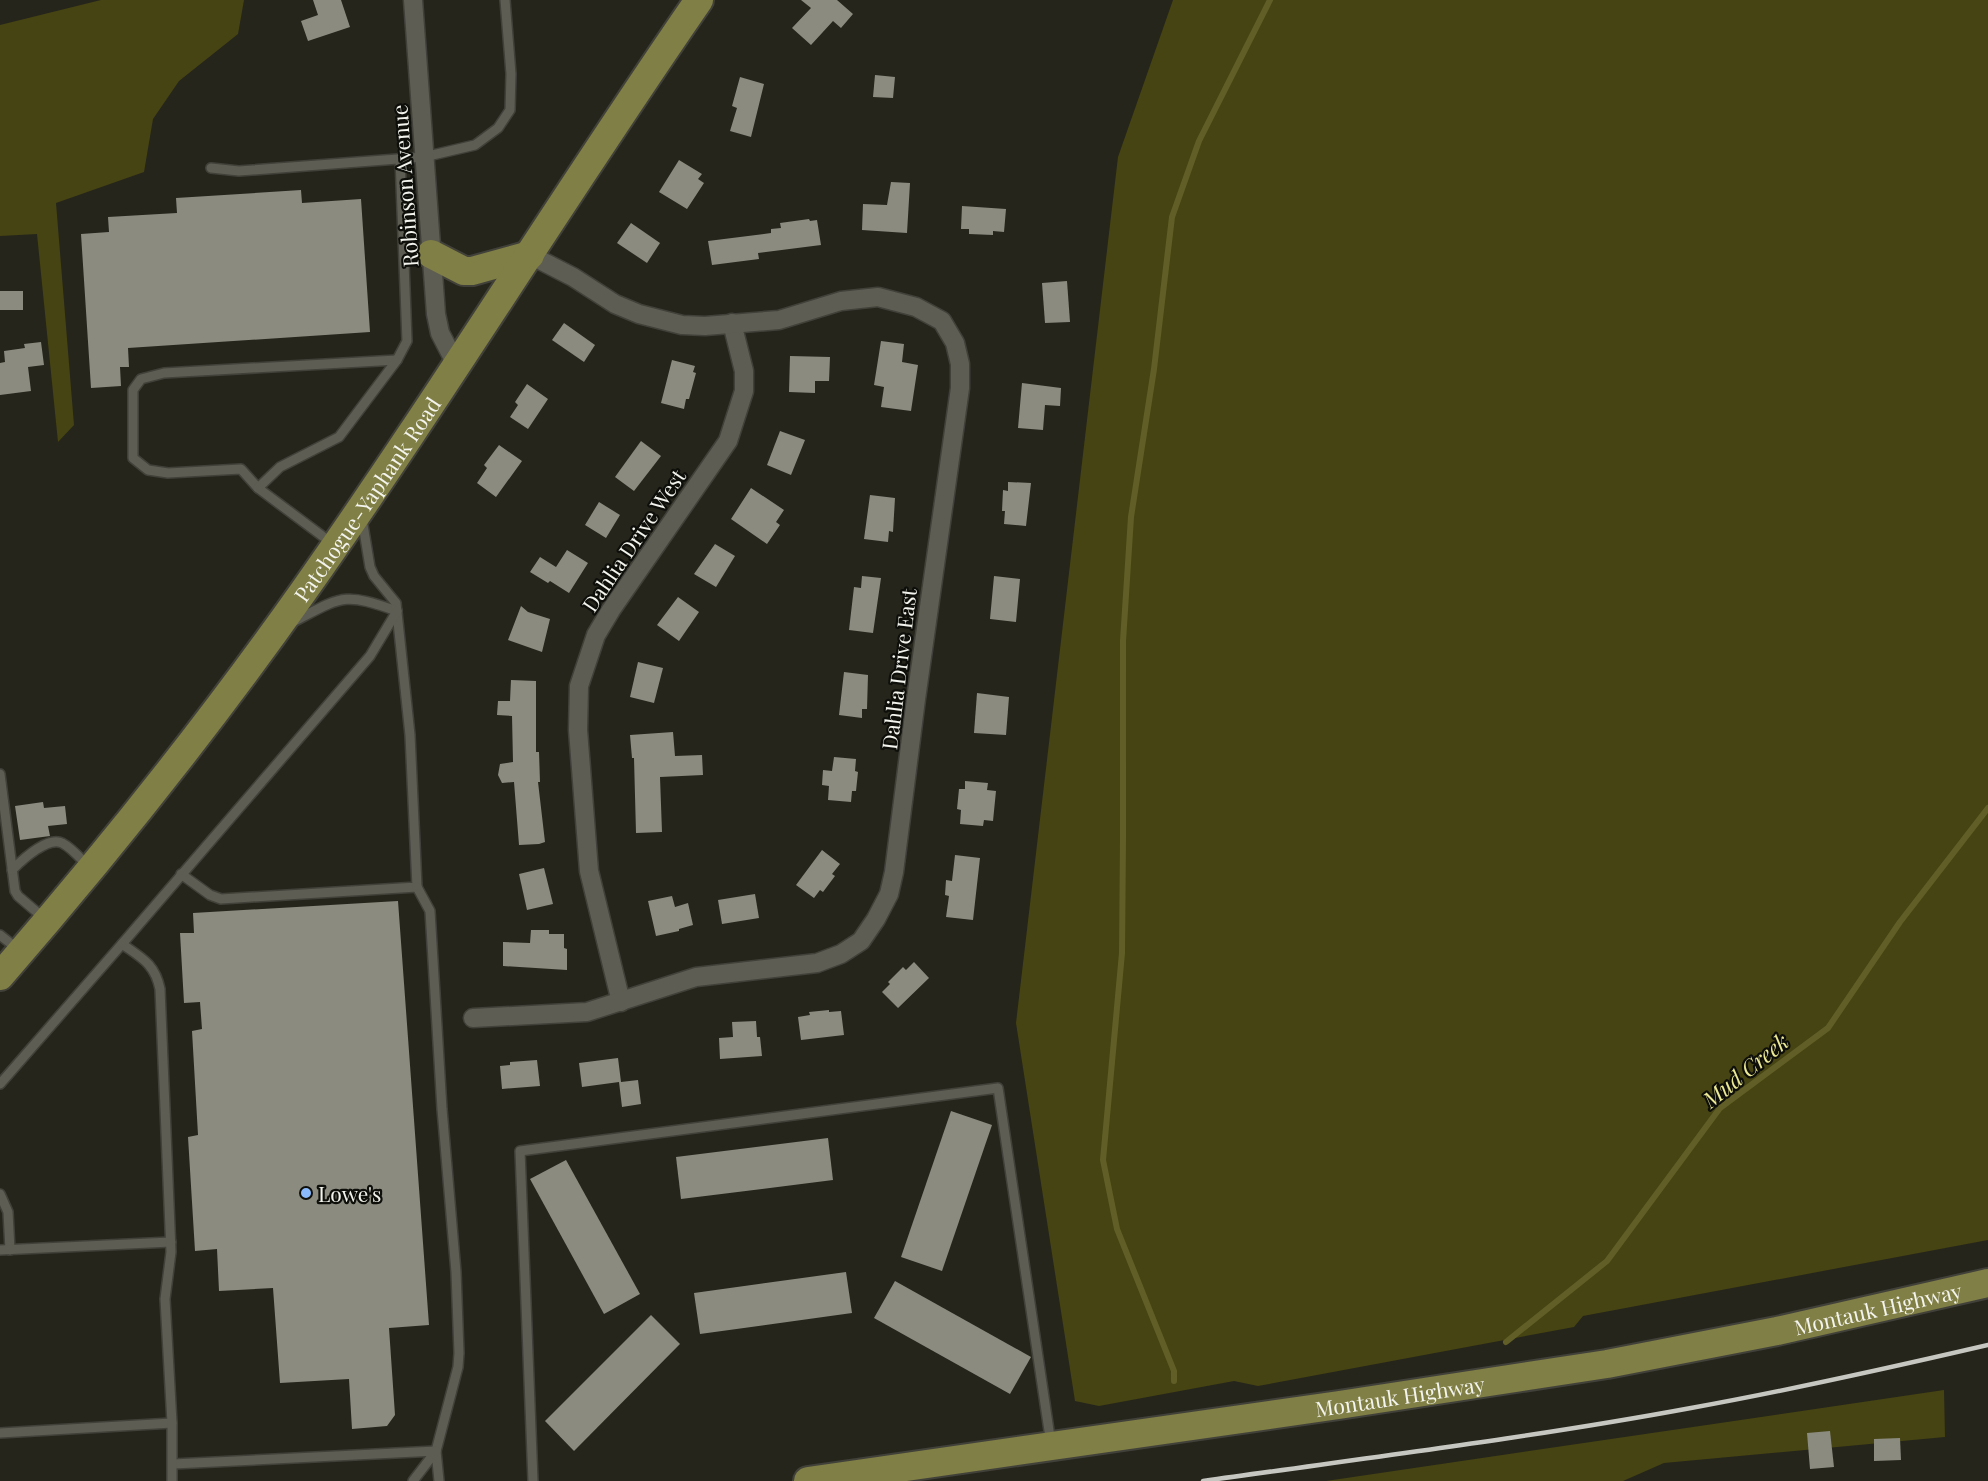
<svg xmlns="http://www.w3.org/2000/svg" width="1988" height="1481" viewBox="0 0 1988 1481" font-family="'Playfair Display',serif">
<rect width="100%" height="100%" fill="#25251c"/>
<g fill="#464412">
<path d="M101,0h143l-6,34 -59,47 -26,38 -9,53 -88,31 18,222 -16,17 -21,-208 -37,2v-211z"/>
<path d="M1173,0h815v1240l-405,76 -9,11 -316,59 -24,-5 -135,25 -24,-5 -59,-378 102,-866z"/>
<path d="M1944,1390l1,47 -281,26 -41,18h-297z"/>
</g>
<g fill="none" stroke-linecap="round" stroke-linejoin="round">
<g stroke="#615f27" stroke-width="6">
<path d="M1506,1342l101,-81 113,-153 108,-80 72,-106 88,-114"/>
<path d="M1174,1381v-10l-57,-142 -14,-69 19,-207 1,-115v-197l8,-124 23,-148 18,-152 27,-76 71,-141"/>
</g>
</g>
<g fill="#8b8b80">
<path d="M313,0h28l9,27 -42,14 -7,-20 17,-6z"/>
<path d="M801,0h36l16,14 -12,14 -8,-7 -22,24 -19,-17 19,-20z"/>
<path d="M875,75l20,2 -2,21 -20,-1z"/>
<path d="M740,77l24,7 -13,53 -21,-6 7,-23 -5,-2z"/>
<path d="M679,160l23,14 -4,5 6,4 -17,26 -28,-17z"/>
<path d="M891,182l19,1 -3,50 -45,-3 1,-26 24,1z"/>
<path d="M301,190l1,13 59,-4 9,133 -242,16 1,19h-9l1,19 -30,2 -10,-154 28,-2 -1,-15 69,-4 -1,-15z"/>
<path d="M962,206l44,3 -2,23 -11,-1v4l-24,-1v-5h-8z"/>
<path d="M809,219l1,2 7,-1 4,25 -63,8 1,6 -47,6 -4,-24 63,-8v-4l10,-1 -1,-5z"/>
<path d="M631,223l29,20 -13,20 -30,-20z"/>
<path d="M1067,281l3,41 -25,1 -3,-40z"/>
<rect x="0" y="291" width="23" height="19"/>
<path d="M564,323l31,22 -11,17 -32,-22z"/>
<path d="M881,341l23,3 -2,18 16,3 -7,46 -30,-4 3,-20 -10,-2z"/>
<path d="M41,342l3,23 -16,2 3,24 -31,4v-32l5,-1 -1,-11 21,-3 -1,-4z"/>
<path d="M790,356l40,1 -1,24h-14v12l-26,-1z"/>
<path d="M672,360l23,6 -2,6 3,1 -7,26h-3l-2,10 -23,-6z"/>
<path d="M1022,383l39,5 -1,18 -15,-1 -2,25 -25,-2z"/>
<path d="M527,384l21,15 -20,30 -18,-12 8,-12 -3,-3z"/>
<path d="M780,431l25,9 -14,35 -24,-10z"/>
<path d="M641,441l20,15 -27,35 -19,-14z"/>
<path d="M499,445l23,16 -26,36 -19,-14 10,-15 -3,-3z"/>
<path d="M1008,482l23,1 -5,43 -22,-2 1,-13h-3l1,-21 5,1z"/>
<path d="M751,488l33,22 -8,12 4,3 -13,19 -36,-25z"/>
<path d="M870,495l25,3 -2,34 -4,-1 -1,11 -24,-3z"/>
<path d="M599,502l21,13 -14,23 -21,-13z"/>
<path d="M715,544l20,12 -19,31 -22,-13z"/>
<path d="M567,550l21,13 -19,30 -19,-12 -2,2 -18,-11 10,-15 16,10z"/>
<path d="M862,576l19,2 -8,55 -24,-3 5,-43 7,1z"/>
<path d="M994,576l26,3 -4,43 -26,-3z"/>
<path d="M678,597l21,15 -20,29 -22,-16z"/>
<path d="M521,606l7,6 22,7 -8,33 -34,-12z"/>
<path d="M638,662l25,6 -9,35 -24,-6z"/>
<path d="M844,672l24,3 -1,34h-5v9l-23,-3z"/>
<path d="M511,680l25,1v71h3l1,30h-2l7,60 -6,2 -20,1 -5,-63 -12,1 -4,-8 2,-11 13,-2 -1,-46 -15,-1 1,-14h12z"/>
<path d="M977,693l32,4 -3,38 -32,-2z"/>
<path d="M673,732l2,24 27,-1 1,20 -43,2 2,55 -26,1 -2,-75h-2l-2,-23z"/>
<path d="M834,757l22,2 -1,12 3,1 -2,19h-4l-1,11 -23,-2 1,-14 -7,-1 1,-15 9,1z"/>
<path d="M965,781l23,2 -1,7 9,1 -3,30 -9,-1 -1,6 -23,-2 1,-14 -4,-1 2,-20h6z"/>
<path d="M43,802l1,6 21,-2 2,18 -19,2 2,10 -30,4 -5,-34z"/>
<path d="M822,850l18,14 -8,10 3,2 -12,16 -3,-2 -6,8 -18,-13z"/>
<path d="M955,855l25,3 -7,62 -27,-3 3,-21 -4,-1 1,-15 6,1z"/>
<path d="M544,868l9,36 -26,6 -8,-36z"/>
<path d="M755,894l4,24 -37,6 -4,-24z"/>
<path d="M672,896l3,11 13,-4 5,22 -14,4v2l-23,5 -8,-35z"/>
<path d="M398,901l31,424 -40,3 6,87 -8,11 -35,3 -3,-50 -69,4 -7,-95 -54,3 -2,-42 -22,2 -7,-114 10,-2 -6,-104 10,-2 -2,-27 -16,1 -4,-70h14l-1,-20z"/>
<path d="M531,930h18v4h15v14l3,1v21l-64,-4v-24l27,1z"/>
<path d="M914,962l15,16 -31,30 -16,-16 8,-8 -2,-2 15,-15 3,3z"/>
<path d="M829,1010v2l12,-1 3,24 -43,5 -3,-23 12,-2 -1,-3z"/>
<path d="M756,1021l1,16h3l2,19 -42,3 -1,-21 14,-1 -1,-15z"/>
<path d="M618,1058l3,24 17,-2 3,24 -19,3 -3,-25 -37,5 -3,-24z"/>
<path d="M537,1060l3,26 -38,3 -2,-23 10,-1v-3z"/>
<path d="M951,1111l41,14 -50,146 -41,-14z"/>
<path d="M828,1138l5,42 -152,19 -5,-42z"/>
<path d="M566,1160l74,134 -36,20 -74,-135z"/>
<path d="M846,1272l6,41 -152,21 -6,-41z"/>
<path d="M895,1281l136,76 -21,37 -136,-76z"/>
<path d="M651,1315l29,29 -106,107 -29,-30z"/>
<path d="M1830,1431l4,36 -24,2 -3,-36z"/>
<path d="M1900,1438l1,22 -27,1v-22z"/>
</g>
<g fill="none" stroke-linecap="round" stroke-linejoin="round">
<defs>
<g id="lane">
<path d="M211,168l28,3 185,-14 51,-12 23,-17 12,-18 1,-36 -6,-74"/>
<path d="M258,488l-17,-19 -73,4 -20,-3 -15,-12v-68l8,-11 23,-6 233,-13"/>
<path d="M333,544l-75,-56 22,-21 59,-30 58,-77 10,-19 -7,-183"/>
<path d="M293,622c50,-26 50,-30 104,-11"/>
<path d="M0,774l15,117 3,5 27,23"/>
<path d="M12,870c10,-10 36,-34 50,-27 10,5 19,16 26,23"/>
<path d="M181,874l29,21 11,4 196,-12 -7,-152 -14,-132 -22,-27 -4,-9 -8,-48"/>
<path d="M417,887l13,24 12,198 14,163 3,81 -1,14 -22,84 3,30"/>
<path d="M0,935l19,15"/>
<path d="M0,1084l122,-140"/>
<path d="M0,1194l8,18 2,38"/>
<path d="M0,1250l171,-8"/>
<path d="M0,1433l172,-10"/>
<path d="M173,1464l263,-13"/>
<path d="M172,1481v-58l-7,-124 6,-47 -11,-263c-5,-25 -18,-31 -38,-45l248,-288 27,-45"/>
<path d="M413,1481l23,-30"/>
<path d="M533,1481l-13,-330 478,-63 53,356"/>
</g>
<g id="street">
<path d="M413,0l23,314 4,19 16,31"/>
<path d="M621,1002l-32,-131 -11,-141 1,-44 17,-51 15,-25 117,-169 16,-50v-20l-12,-48"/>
<path d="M473,1018l114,-6 109,-35 121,-14 24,-9 20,-13 15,-22 13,-25 5,-22 22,-173 44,-311v-24l-5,-21 -13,-22 -26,-14 -38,-10 -37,4 -62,19 -74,6 -23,-1 -43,-11 -24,-10 -42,-27 -43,-22"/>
</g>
<g id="primary">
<path d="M431,254l33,17h8l58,-16"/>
<path id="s1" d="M0,976c107,-123 209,-251 303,-384 137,-194 261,-397 396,-592"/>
<path id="s2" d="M808,1481l531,-76 268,-41 170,-33 211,-48"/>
</g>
</defs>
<use href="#lane" stroke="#41413a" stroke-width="12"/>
<use href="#street" stroke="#41413a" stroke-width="21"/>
<use href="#primary" stroke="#41413a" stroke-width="32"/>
<use href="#lane" stroke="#5d5d53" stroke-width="9"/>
<use href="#street" stroke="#5d5d53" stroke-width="18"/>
<use href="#primary" stroke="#807f45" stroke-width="28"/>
<path stroke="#c7c7c1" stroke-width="4.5" d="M1203,1481c162,-23 326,-43 488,-73 100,-18 198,-40 297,-63"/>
</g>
<circle fill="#8bbafc" stroke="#0e0e0a" stroke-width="2" cx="306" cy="1193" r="6"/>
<g text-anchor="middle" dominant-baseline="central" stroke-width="4.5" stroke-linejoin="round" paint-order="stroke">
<g font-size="21" fill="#f4f4ee" stroke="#0e0e0a">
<text transform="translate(404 186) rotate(-94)">Robinson Avenue</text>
<text stroke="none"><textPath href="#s1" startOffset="602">Patchogue-Yaphank Road</textPath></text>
<text transform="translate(633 540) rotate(-56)">Dahlia Drive West</text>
<text transform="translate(898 669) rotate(-83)">Dahlia Drive East</text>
<text stroke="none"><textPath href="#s2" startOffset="1084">Montauk Highway</textPath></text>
<text stroke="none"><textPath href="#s2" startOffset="598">Montauk Highway</textPath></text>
</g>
<g font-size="21" fill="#f4f4ee" stroke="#0e0e0a" text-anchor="start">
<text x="318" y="1193">Lowe's</text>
</g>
<g font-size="22" font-style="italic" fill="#ecea94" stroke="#0e0e0a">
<text transform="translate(1745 1070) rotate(-39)">Mud Creek</text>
</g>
</g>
</svg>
